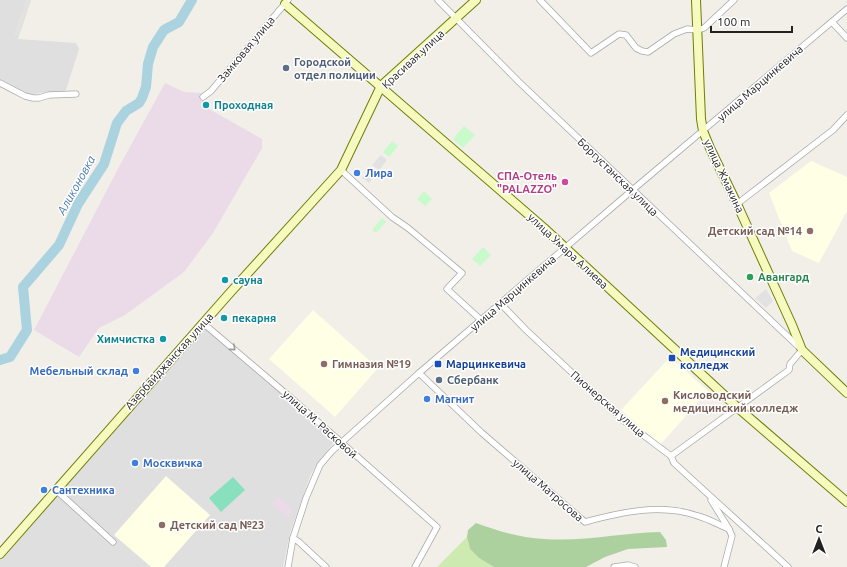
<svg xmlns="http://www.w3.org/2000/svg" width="847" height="567" viewBox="0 0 847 567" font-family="Ubuntu,sans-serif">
<rect width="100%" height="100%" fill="#f2efe9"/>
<g fill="#e0dfdf">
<path d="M0,0h31l-13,39 58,4 3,6 -13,41 -3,2h-16l-12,2h-7l-10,-3 -18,-12z"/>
<path d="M203,329l5,1 79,67 48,44 -17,21 -8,14 -20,57 -7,34h-283v-8l11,-13z"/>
</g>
<g fill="#ebdbe8">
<path d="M165,83l19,9 18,1 3,7 6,4 -2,5 53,30v9l-49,85 -29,39 -59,43 -26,13 -20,29 -45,-27 86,-165z"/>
<path d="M279,497l13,12 -4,8 -10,-7 -5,-7z"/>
</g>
<g fill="#ffffe5">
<path d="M811,161l36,16v34l-28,52 -27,-12 -23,-58z"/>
<path d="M313,310l65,58 -43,49 -66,-58z"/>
<path d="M670,357l38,34 -48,54 -39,-35z"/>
<path d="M166,476l44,39 -46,52h-13l-37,-32z"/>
</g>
<path fill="#cdebb0" d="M467,537l3,12 9,9 15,9h-57z"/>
<path fill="#add19e" d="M476,523c22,8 44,15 68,16 38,3 77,-6 116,-7l6,8 1,7 -39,2 -23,8 -19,10h-92l-15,-9 -9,-9 -3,-12 1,-7z"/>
<g fill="#c8facc">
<path d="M464,126l11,9 -12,13 -10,-9z"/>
<path d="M392,141l6,5 -9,11 -6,-5z"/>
<path d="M424,191l8,8 -7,7 -8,-7z"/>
<path d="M382,218l4,4 -10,11 -4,-3z"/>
<path d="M483,247l8,8 -11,11 -8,-7z"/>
</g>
<path fill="#88e0be" d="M233,477l12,13 -24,22 -12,-14z"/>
<g fill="#e2e2e2">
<path d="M26,0h4l-12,36 -4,-1z"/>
<path d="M381,155l6,5 -8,10 -7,-5z"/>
<path d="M371,168l6,5 -8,10 -7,-5z"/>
<path d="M766,289l7,12 -7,7 -11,-10z"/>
</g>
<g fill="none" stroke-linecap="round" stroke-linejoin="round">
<path stroke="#aad3df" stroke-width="10" d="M0,360l10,-3 17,-27 -4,-43 36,-42 19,-41 26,-40 13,-41 9,-12 13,-8 3,-5 4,-11 2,-23 5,-17 11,-17 15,-8 13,-22"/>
<defs>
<g id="street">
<path d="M438,0l81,82 283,268 -12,14 -1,6 -118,86"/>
<path d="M540,0l51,53 28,-19 7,1 10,13 6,3 6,1 26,-18 13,-5 11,1 6,-2 30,-28"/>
<path d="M832,22l15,16"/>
<path d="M0,83l25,13 8,2h6l10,-3 27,-1"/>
<path d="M203,97l8,-6 77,-91"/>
<path d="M341,170l51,47 16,11 54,45 -15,16 34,31"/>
<path d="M737,204l96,-74 14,-15"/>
<path d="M501,304l25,26 97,90 48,36 3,7 114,104"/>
<path d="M203,323l88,75 146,129 -22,40"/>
<path d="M419,373l63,60 103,89c37,-10 76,-19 113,-6 11,3 21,9 31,13"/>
<path d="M56,490l57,52"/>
<path d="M711,500l18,29 3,7 -8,31"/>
<path d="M293,538l6,4 27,25"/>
<path d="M288,567l5,-29 13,-40 14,-33 12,-14 87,-78 217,-186 211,-178"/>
<path d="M614,567l14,-2 7,2"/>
</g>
<g id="secondary">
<path d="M696,0l5,119 2,12 7,17 27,56 55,121 10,25 45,43"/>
<path d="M285,4l259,224 194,180 109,94"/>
<path d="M0,554l228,-259 113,-125 40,-84 95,-86"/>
</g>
</defs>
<use href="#street" stroke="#a9a9a9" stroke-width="7"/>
<use href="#secondary" stroke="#707d05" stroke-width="10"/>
<use href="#street" stroke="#fff" stroke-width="5.5"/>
<use href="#secondary" stroke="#f7fabf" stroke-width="8"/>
</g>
<defs><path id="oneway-chevron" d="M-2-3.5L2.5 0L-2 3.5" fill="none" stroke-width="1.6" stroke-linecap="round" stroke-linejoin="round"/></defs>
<use stroke="#9c9c9c" href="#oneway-chevron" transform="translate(233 348) rotate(41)"/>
<g fill="#5c6f8a" stroke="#fff" stroke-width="1.5">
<circle cx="286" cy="68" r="4"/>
<circle cx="439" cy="380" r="4"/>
</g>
<g fill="#0f9aa8" stroke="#fff" stroke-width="1.5">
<circle cx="206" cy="105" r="4"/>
<circle cx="225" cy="280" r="4"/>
<circle cx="224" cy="318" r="4"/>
<circle cx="163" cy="339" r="4"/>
</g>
<g fill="#3f7fe0" stroke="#fff" stroke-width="1.5">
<circle cx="357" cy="173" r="4"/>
<circle cx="136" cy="371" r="4"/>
<circle cx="427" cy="399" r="4"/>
<circle cx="135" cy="463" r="4"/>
<circle cx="44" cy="490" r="4"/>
</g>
<circle fill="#d1479c" stroke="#fff" stroke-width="1.5" cx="565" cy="182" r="4"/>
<g fill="#8d6e63" stroke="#fff" stroke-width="1.5">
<circle cx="810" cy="231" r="4"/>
<circle cx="324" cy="364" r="4"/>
<circle cx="665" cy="401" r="4"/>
<circle cx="162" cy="525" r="4"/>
</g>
<circle fill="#2e9e5b" stroke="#fff" stroke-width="1.5" cx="750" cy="277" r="4"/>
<g fill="#1a4fb4" stroke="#fff" stroke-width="1.5">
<rect x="668" y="354" width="8" height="8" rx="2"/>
<rect x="434" y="360" width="8" height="8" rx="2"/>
</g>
<g text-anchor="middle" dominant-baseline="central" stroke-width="3" stroke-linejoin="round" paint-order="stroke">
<g font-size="11" fill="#222" stroke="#fff">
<text transform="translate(246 49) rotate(-50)">Замковая улица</text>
<text transform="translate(413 59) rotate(-43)">Красивая улица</text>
<text transform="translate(760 83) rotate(-41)">улица Марцинкевича</text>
<text transform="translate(724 176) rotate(65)">улица Жмакина</text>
<text transform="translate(618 177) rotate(44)">Боргустанская улица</text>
<text transform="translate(568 251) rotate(43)">улица Умара Алиева</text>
<text transform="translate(513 293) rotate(-41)">улица Марцинкевича</text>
<text transform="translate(169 361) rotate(-48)">Азербайджанская улица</text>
<text transform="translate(608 404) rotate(41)">Пионерская улица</text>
<text transform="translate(320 424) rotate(42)">улица М. Расковой</text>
<text transform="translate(548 490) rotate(41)">улица Матросова</text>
</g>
<g font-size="11" font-weight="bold" fill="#4e5e75" stroke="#fff" text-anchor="start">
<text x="294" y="62">Городской<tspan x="294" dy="13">отдел полиции</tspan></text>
<text x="447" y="380">Сбербанк</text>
</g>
<g font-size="11" font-weight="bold" fill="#0d838f" stroke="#fff" text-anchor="start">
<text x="214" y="105">Проходная</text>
<text x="233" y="280">сауна</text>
<text x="232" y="318">пекарня</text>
<text x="155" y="339" text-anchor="end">Химчистка</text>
</g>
<g font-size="11" font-weight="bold" fill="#366cbe" stroke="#fff" text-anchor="start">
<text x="365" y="173">Лира</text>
<text x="128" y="371" text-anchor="end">Мебельный склад</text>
<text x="435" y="399">Магнит</text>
<text x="143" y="463">Москвичка</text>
<text x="52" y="490">Сантехника</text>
</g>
<g font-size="11" font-weight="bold" fill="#b23c85" stroke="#fff" text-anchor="end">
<text x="557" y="176">СПА-Отель<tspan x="557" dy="13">"PALAZZO"</tspan></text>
</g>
<g font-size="11" font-weight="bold" fill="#785e54" stroke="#fff" text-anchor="start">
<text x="802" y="231" text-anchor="end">Детский сад №14</text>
<text x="332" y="364">Гимназия №19</text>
<text x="673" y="395">Кисловодский<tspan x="673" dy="13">медицинский колледж</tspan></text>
<text x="170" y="525">Детский сад №23</text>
</g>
<g font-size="11" font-weight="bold" fill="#27864d" stroke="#fff" text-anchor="start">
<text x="758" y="277">Авангард</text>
</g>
<g font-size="11" font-weight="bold" fill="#164399" stroke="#fff" text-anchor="start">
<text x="680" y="352">Медицинский<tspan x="680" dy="13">колледж</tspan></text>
<text x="446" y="364">Марцинкевича</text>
</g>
<g font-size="12" font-style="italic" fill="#4a7aab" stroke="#fff">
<text transform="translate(76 185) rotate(-61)">Аликоновка</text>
</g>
</g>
<g transform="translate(819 539)" stroke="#ffffff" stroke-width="3" paint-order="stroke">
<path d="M0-3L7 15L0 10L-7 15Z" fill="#222222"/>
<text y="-6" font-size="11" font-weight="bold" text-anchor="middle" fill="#222222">С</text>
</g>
<path d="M711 26v6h81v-6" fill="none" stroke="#222222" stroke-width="2"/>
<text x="717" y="26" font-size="12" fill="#222222" stroke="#ffffff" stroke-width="3" paint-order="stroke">100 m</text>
</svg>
